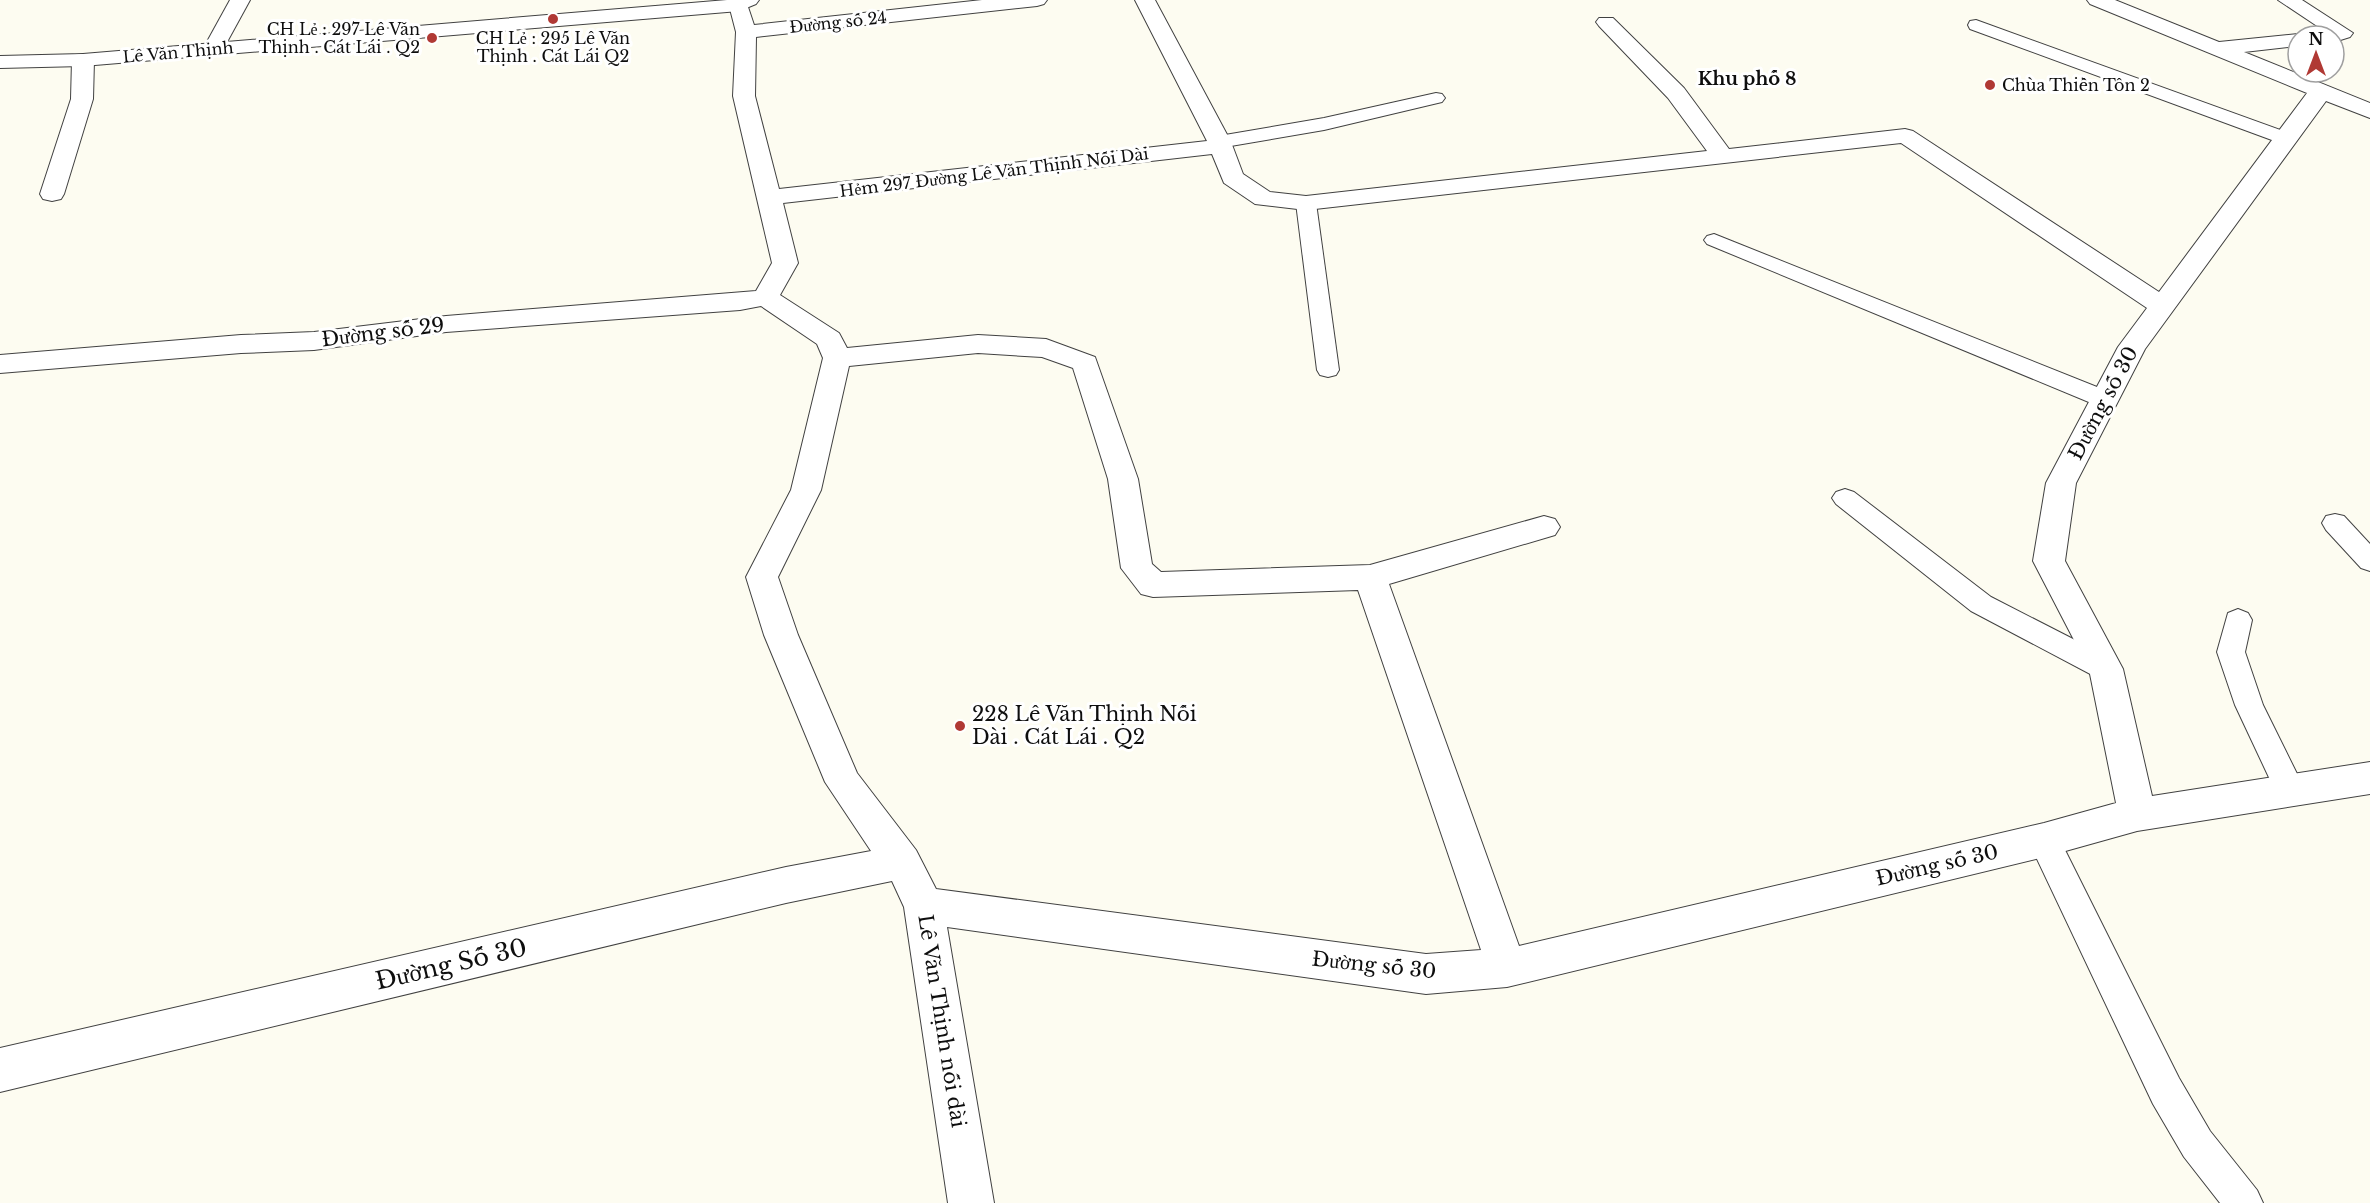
<svg xmlns="http://www.w3.org/2000/svg" width="2370" height="1203" viewBox="0 0 2370 1203" font-family="'Libre Baskerville',serif">
<rect width="100%" height="100%" fill="#fdfcf1"/>
<g fill="none" stroke-linecap="round" stroke-linejoin="round">
<defs>
<g id="service">
<path d="M1976,20l318,115 2,4 -9,6 -7,-2 -310,-114 -2,-4 2,-4z"/>
<path d="M1436,93l6,1 3,4 -3,4 -118,28 -105,18 -9,-6 9,-6 105,-18z"/>
<path d="M1306,197l7,2 3,4 23,167 -3,5 -8,2 -8,-2 -3,-5 -21,-167 3,-4z"/>
<path d="M1714,234l398,159 4,6 -4,6 -8,2 -8,-2 -389,-161 -3,-4 3,-4z"/>
<path d="M1845,489l9,3 137,105 125,64 4,8 -4,8 -10,3 -10,-3 -125,-66 -135,-107 -4,-6 4,-6z"/>
<path d="M2335,514l9,2 26,28v27l-9,-3 -35,-38 -4,-7 4,-7z"/>
<path d="M2238,609l10,4 4,7 -7,32 18,53 43,87 -4,9 -11,4 -11,-4 -45,-96 -18,-53 11,-39z"/>
<path d="M2044,826l11,4 124,248 31,53 47,59 6,13h-43l-36,-46 -31,-53 -125,-264 5,-10z"/>
</g>
<g id="minor">
<path d="M230,0h20l-29,53h-14l-4,-4z"/>
<path d="M982,0h65l-3,4 -7,2 -281,31 -1,59 24,93 428,-48 -72,-141h20l76,142 12,32 27,18 36,4 401,-45 -39,-53 -69,-72 -3,-4 3,-4h14l71,70 45,61 176,-20 8,2 246,161 148,-199 -217,-89 -3,-4h28l104,42 79,-8 7,2h-7v10l-54,6 126,51v15l-44,-17 -181,248 -69,134 -11,78 58,108 29,127 218,-34v32l-233,37 -93,26 -537,130 -81,7 -479,-67 47,276h-46l-44,-296 -12,-26 -106,22 -786,189v-44l786,-181 85,-16 -46,-69 -61,-147 -18,-58 45,-87 32,-132 -6,-14 -56,-38 -21,4 -294,22 -132,18 -73,3 -241,20v-18l241,-20 73,-3 132,-16 310,-25 16,-28 -39,-167 3,-64 -7,-27 3,-4h14l8,24zM1901,143l246,165 -29,39 -72,136 -13,78 56,108 27,134 -72,20 -525,123 -130,-362 166,-49 5,-8 -5,-8 -11,-3 -174,49 -209,7 -9,-8 -14,-85 -43,-122 -49,-18 -68,-4 -131,13 -8,-15 -59,-38 18,-32 -15,-60 429,-49 12,29 31,21 51,6zM978,353l64,4 31,11 35,111 13,89 20,26 12,3 205,-7 123,360 -55,4 -490,-65 -20,-39 -59,-77 -59,-138 -20,-58 43,-87 28,-124z"/>
<path d="M2278,0h24l51,33 -3,4 -16,5v-6h-10l2,-4z"/>
<path d="M83,54l8,1 3,5 -1,39 -29,95 -3,5 -9,2 -9,-2 -3,-5 31,-95 1,-39 3,-5z"/>
</g>
<path id="tertiary" d="M727,0h32l-3,4 -17,7 -656,55 -83,2v-12l83,-2z"/>
</defs>
<use href="#service" stroke="#414141" stroke-width="2"/>
<use href="#minor" stroke="#414141" stroke-width="2"/>
<use href="#tertiary" stroke="#414141" stroke-width="2"/>
<use href="#service" fill="#fff" fill-rule="evenodd"/>
<use href="#minor" fill="#fff" fill-rule="evenodd"/>
<use href="#tertiary" fill="#fff" fill-rule="evenodd"/>
</g>
<g fill="#b03934" stroke="#fff" stroke-width="2">
<circle cx="553" cy="19" r="6"/>
<circle cx="432" cy="38" r="6"/>
<circle cx="1990" cy="85" r="6"/>
<circle cx="960" cy="726" r="6"/>
</g>
<g text-anchor="middle" dominant-baseline="central" stroke-width="6" stroke-linejoin="round" paint-order="stroke">
<g font-size="16" fill="#0e0e0e" stroke="#fff">
<text transform="translate(838 22) rotate(-6)">Đường số 24</text>
<text transform="translate(178 52) rotate(-5)">Lê Văn Thịnh</text>
<text transform="translate(994 172) rotate(-7)">Hẻm 297 Đường Lê Văn Thịnh Nối Dài</text>
</g>
<g font-size="16" fill="#0e0e0e" stroke="#fff" text-anchor="end">
<text x="420" y="29">CH Lẻ : 297 Lê Văn<tspan x="420" dy="18">Thịnh . Cát Lái . Q2</tspan></text>
<text x="553" y="38" text-anchor="middle">CH Lẻ : 295 Lê Văn<tspan x="553" dy="18">Thịnh . Cát Lái Q2</tspan></text>
<text x="2002" y="85" text-anchor="start">Chùa Thiền Tôn 2</text>
</g>
<g font-size="18" font-weight="bold" fill="#0e0e0e" stroke="#fff">
<text x="1747" y="79">Khu phố 8</text>
</g>
<g font-size="20" fill="#0e0e0e" stroke="#fff">
<text transform="translate(383 332) rotate(-7)">Đường số 29</text>
<text transform="translate(2103 403) rotate(-62)">Đường số 30</text>
<text transform="translate(1937 865) rotate(-13)">Đường số 30</text>
<text transform="translate(1374 965) rotate(6)">Đường số 30</text>
<text transform="translate(942 1021) rotate(81)">Lê Văn Thịnh nối dài</text>
</g>
<g font-size="20" fill="#0e0e0e" stroke="#fff" text-anchor="start">
<text x="972" y="714">228 Lê Văn Thịnh Nối<tspan x="972" dy="23">Dài . Cát Lái . Q2</tspan></text>
</g>
<g font-size="24" fill="#0e0e0e" stroke="#fff">
<text transform="translate(451 964) rotate(-13)">Đường Số 30</text>
</g>
</g>
<g transform="translate(2316 54)"><circle r="28" fill="#ffffff" stroke="#9f9f9f" stroke-width="1.5"/>
<path d="M0-4.5L10 22L0 15L-10 22Z" fill="#b03934"/>
<text y="-9" font-size="16" font-weight="bold" text-anchor="middle" fill="#0e0e0e">N</text>
</g>
</svg>
